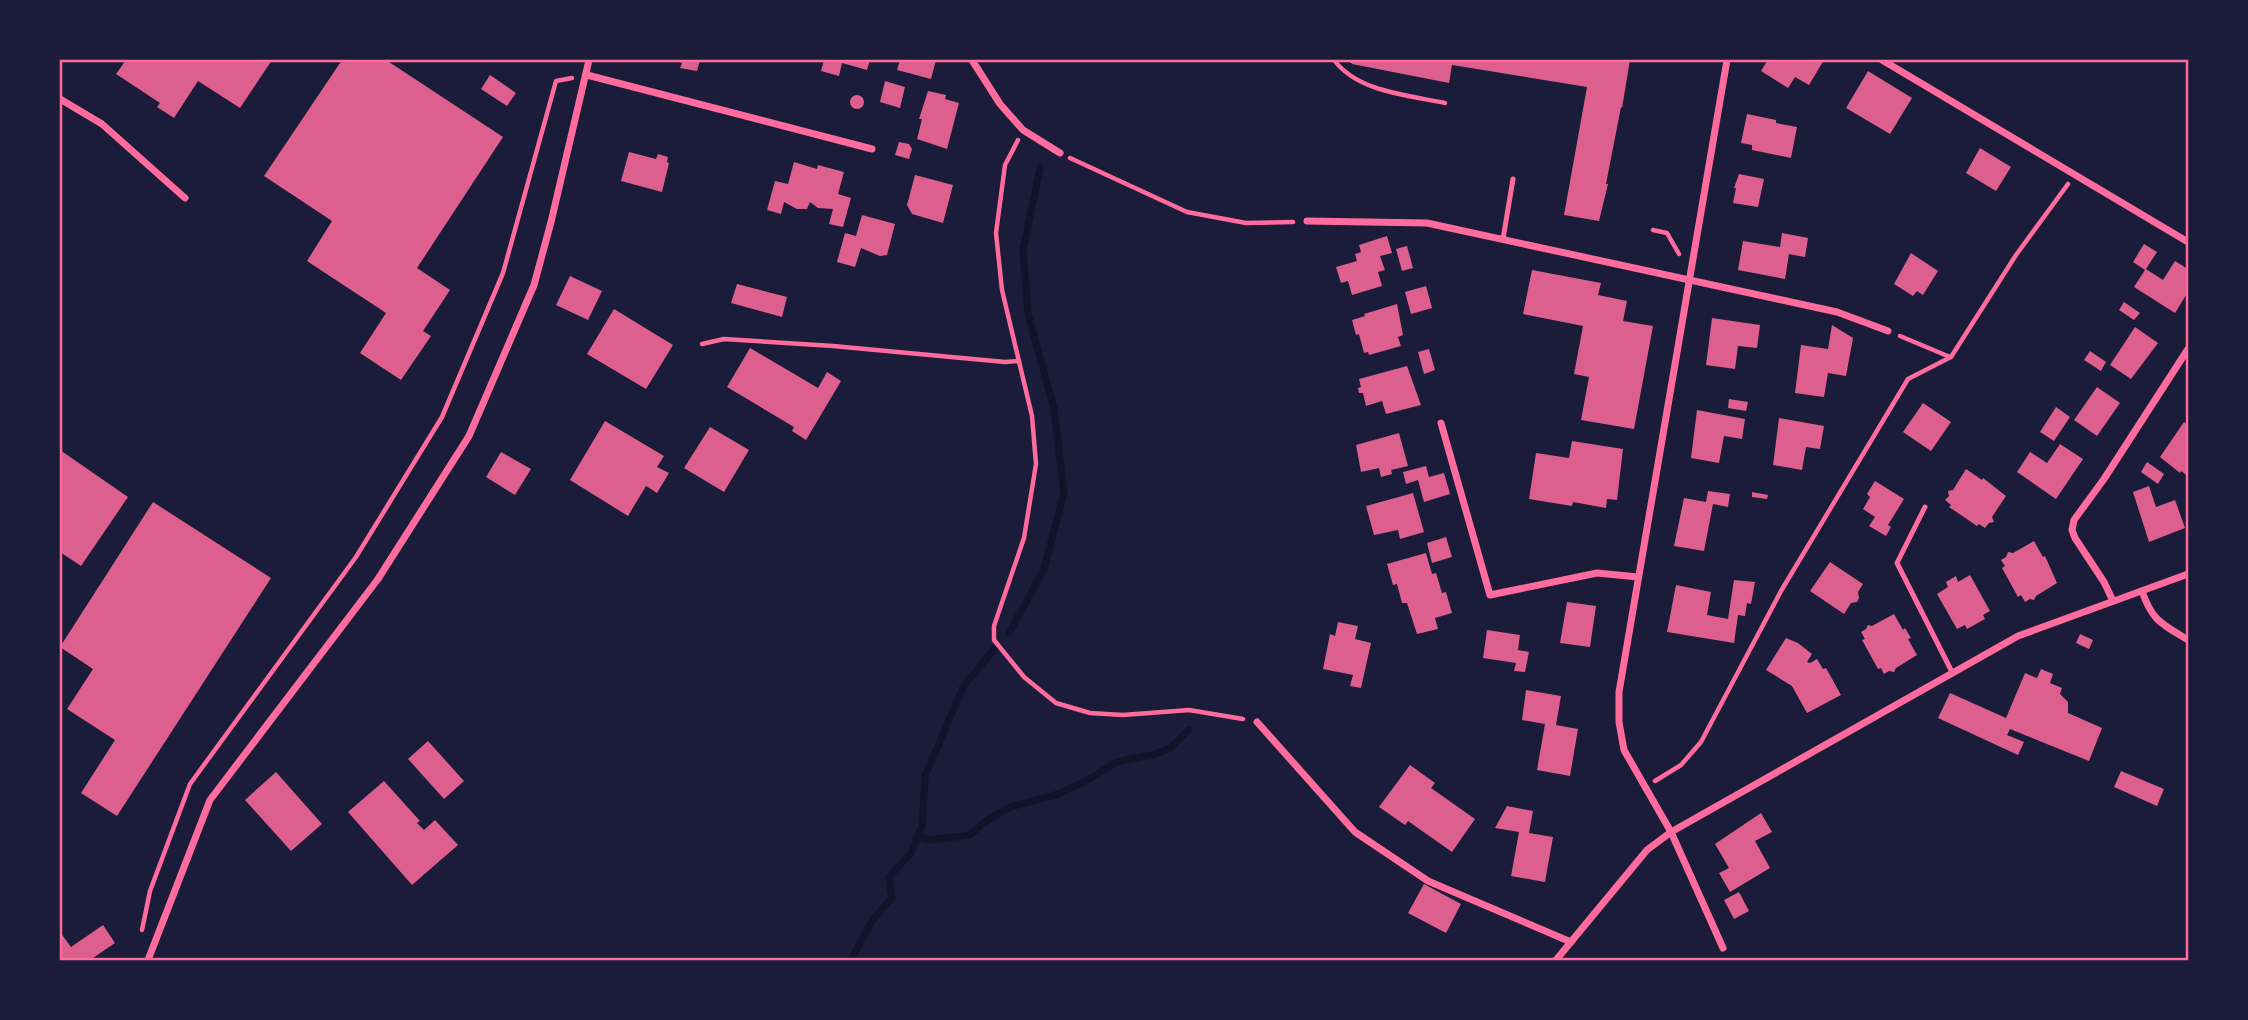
<svg xmlns="http://www.w3.org/2000/svg" width="2248" height="1020" viewBox="0 0 2248 1020" font-family="'IBM Plex Sans',sans-serif">
<rect width="100%" height="100%" fill="#1b1b3a"/>
<g fill="none" stroke-linecap="round" stroke-linejoin="round">
<g stroke="#12122b" stroke-width="7">
<path d="M1009,633l35,-64 20,-76 -10,-84 -26,-95 -5,-64 17,-82"/>
<path d="M917,837l13,3 40,-5 13,-12 27,-16 45,-12 29,-13 33,-20 39,-8 14,-6 19,-18"/>
<path d="M851,960l21,-39 20,-23 -3,-21 22,-24 11,-27 3,-50 38,-89 31,-38"/>
</g>
</g>
<g fill="#dd5f8e">
<path d="M126,60h146l-32,48 -42,-27 -24,37 -17,-11 3,-4 -44,-29z"/>
<path d="M342,60h44l117,77 -86,131 33,22 -27,41 8,5 -30,44 -41,-27 26,-40 -79,-52 25,-40 -68,-45z"/>
<path d="M674,60h26l-3,11 -17,-3 2,-5z"/>
<path d="M824,60h46l-3,10 -25,-7 -3,13 -18,-5z"/>
<path d="M900,60h36l-5,19 -34,-9z"/>
<path d="M1353,60h277l-8,48 -1,-1 -15,77h2l-9,37 -35,-6 23,-128 -135,-22 -3,18 -97,-19z"/>
<path d="M1764,60h60l-15,25 -14,-8 -7,11 -27,-17 6,-10z"/>
<path d="M1868,71l44,27 -22,36 -44,-26z"/>
<path d="M490,75l26,18 -9,13 -26,-17z"/>
<path d="M885,81l20,6 -5,21 -20,-6z"/>
<path d="M928,91l18,4 -1,4 14,4 -12,46 -30,-10 5,-20h-3z"/>
<circle cx="857" cy="102" r="7"/>
<path d="M1747,114l29,6v3l21,4 -6,31 -39,-8v-5l-11,-2z"/>
<path d="M899,142l10,2 3,5 -3,10 -14,-4z"/>
<path d="M1980,148l31,19 -15,24 -30,-18z"/>
<path d="M629,152l27,7 2,-5 10,3 -1,5 2,1 -7,29 -41,-11z"/>
<path d="M794,162l23,7 1,-4 26,7 -6,22 13,4 -8,29 -14,-3 4,-15 -15,-1 -8,-6 -3,7h-10l-13,-7 -3,12 -14,-4 8,-29 13,3z"/>
<path d="M1739,174l25,5 -6,28 -25,-4 3,-15h-2z"/>
<path d="M915,175l38,10 -10,38 -31,-9 -5,-9z"/>
<path d="M862,215l33,9 -8,31 -7,1 -19,-8 -6,19 -18,-5 8,-29 11,3z"/>
<path d="M1782,233l26,5 -3,19 -16,-3 -4,25 -47,-9 5,-29 37,6z"/>
<path d="M1387,236l5,17 -12,3 5,14 -7,2 4,14 -30,9 -4,-14 -7,2 -5,-16 21,-6 -2,-7 6,-2 -2,-7z"/>
<path d="M2144,244l13,8 -11,17 17,11 12,-19 13,8v23l-13,21 -41,-26 11,-17 -12,-8z"/>
<path d="M1407,246l6,22 -11,3 -6,-22z"/>
<path d="M1911,253l27,18 -15,24 -6,-4 -4,5 -19,-12z"/>
<path d="M1532,270l69,13 -3,12 29,6 -4,20 30,5 -19,103 -53,-9 8,-43 -15,-3 9,-48 -60,-12z"/>
<path d="M570,276l32,15 -14,29 -32,-15z"/>
<path d="M737,284l50,13 -5,20 -51,-14z"/>
<path d="M1426,286l6,22 -21,6 -6,-22z"/>
<path d="M2124,302l16,11 -6,7 -15,-10z"/>
<path d="M1397,304l6,31 -5,2 3,9 -32,9 -1,-3 -4,1 -5,-19 -3,1 -4,-15 13,-4 -1,-2z"/>
<path d="M614,309l59,36 -27,44 -59,-35z"/>
<path d="M1712,318l48,7 -3,23 -19,-2 -3,23 -29,-4z"/>
<path d="M1832,325l21,13 -7,38 -18,-3 -4,24 -29,-4 6,-48 27,4z"/>
<path d="M2135,327l23,16 -27,36 -21,-14z"/>
<path d="M750,348l68,40 9,-16 14,9 -35,59 -14,-9 2,-4 -67,-40z"/>
<path d="M1429,349l6,21 -11,4 -6,-22z"/>
<path d="M2090,351l16,11 -5,9 -17,-11z"/>
<path d="M1407,366l14,39 -35,9 -4,-13 -16,5 -3,-13h-4l-1,-5 3,-1 -2,-8z"/>
<path d="M2097,387l23,16 -23,33 -23,-16z"/>
<path d="M1729,399l19,3 -2,9 -18,-3z"/>
<path d="M1923,403l28,19 -20,29 -28,-19z"/>
<path d="M2056,407l14,10 -16,24 -14,-9z"/>
<path d="M1697,410l48,9 -3,20 -18,-3 -5,27 -28,-5z"/>
<path d="M1779,418l45,8 -4,23 -14,-2 -4,23 -29,-5z"/>
<path d="M605,421l59,35 -7,11 12,6 -12,20 -11,-7 -18,30 -58,-36z"/>
<path d="M2184,422l4,3v51l-7,-5 -1,2 -20,-16z"/>
<path d="M710,427l39,23 -25,42 -40,-24z"/>
<path d="M1399,433l9,33 -17,4 1,4 -11,3 -2,-9 -18,4 -5,-27z"/>
<path d="M1572,441l51,8 -6,51 -10,-1 -1,9 -33,-6 -1,4 -43,-7 7,-46 33,5z"/>
<path d="M2060,444l23,15 -27,40 -39,-27 13,-20 17,11z"/>
<path d="M60,450l68,47 -47,69 -21,-14z"/>
<path d="M501,452l30,17 -16,26 -29,-18z"/>
<path d="M2147,462l17,12 -6,10 -17,-12z"/>
<path d="M1426,466l3,11 15,-4 6,21 -26,8 -6,-22 -12,4 -3,-12z"/>
<path d="M1966,469l16,11 1,-2 23,18 -14,21 2,5 -5,1 -4,5 -6,-4 -2,2 -28,-19 2,-2 -6,-5 4,-4 -1,-5 5,-1z"/>
<path d="M1875,481l29,18 -16,26 3,2 -5,9 -17,-10 6,-9 -12,-8 7,-12 -3,-3z"/>
<path d="M2149,486l7,21 19,-7 10,28 -36,14 -16,-50z"/>
<path d="M1708,491l22,3 -2,13 -15,-3 -9,47 -30,-5 10,-48 22,4z"/>
<path d="M1752,492l16,3 -1,4 -15,-2z"/>
<path d="M1413,493l11,39 -24,7 -2,-9 -24,5 -8,-29z"/>
<path d="M153,502l118,76 -154,238 -36,-23 34,-53 -48,-31 26,-40 -33,-22z"/>
<path d="M1446,537l6,20 -20,6 -5,-20z"/>
<path d="M2034,541l9,16 2,-1 12,27 -21,13 -2,4 -4,-1 -5,3 -4,-7 -3,2 -16,-29 3,-2 -4,-6 5,-3 2,-5 5,1z"/>
<path d="M1426,553l6,21 4,-1 6,20 4,-1 6,21 -17,5 3,11 -21,5 -10,-31h-5l-5,-19 -4,1 -6,-21z"/>
<path d="M1830,562l33,22 -5,8 1,6 -2,4 -6,1 -7,11 -34,-23z"/>
<path d="M1970,575l20,36 -7,4 2,4 -18,10 -2,-4 -8,4 -20,-35 11,-7 -2,-5 10,-6 2,6z"/>
<path d="M1734,580l21,2 -4,22 -4,-1 -2,13 -7,-1 -4,28 -67,-11 9,-47 35,7 -4,23 21,4z"/>
<path d="M1567,602l29,4 -6,41 -30,-4z"/>
<path d="M1894,614l9,16 2,-2 6,10 -3,1 9,16 -21,13 -2,4 -5,-1 -5,3 -3,-6 -3,1 -16,-29 3,-1 -4,-7 5,-3 2,-4 4,1z"/>
<path d="M1338,622l20,4 -3,13 16,4 -10,45 -11,-2 3,-11 -30,-6 7,-35 5,2z"/>
<path d="M1487,630l33,5 -2,15 11,2 -4,20 -11,-1 2,-8 -33,-5z"/>
<path d="M2080,634l13,6 -4,9 -13,-6z"/>
<path d="M1786,638l12,5 14,11 -5,8 3,1 7,-4 6,10 3,-1 15,27 -34,18 -15,-27 -26,-16z"/>
<path d="M2041,669l12,5 -3,9 12,5 -2,6 8,8v11l34,15 -13,33 -79,-32 -3,6 17,7 -6,13 -80,-37 12,-25 56,25 19,-45 12,5z"/>
<path d="M1526,690l35,6 -5,29 22,4 -8,47 -33,-6 8,-46 -23,-4z"/>
<path d="M428,741l36,40 -20,18 -36,-40z"/>
<path d="M1410,765l25,18 -4,5 44,31 -23,33 -44,-31 -3,4 -26,-18z"/>
<path d="M2121,771l43,18 -7,17 -43,-19z"/>
<path d="M276,772l46,52 -31,27 -46,-51z"/>
<path d="M384,781l36,40 -3,2 7,7 11,-10 23,25 -46,40 -64,-73z"/>
<path d="M1507,806l26,5 -4,22 24,4 -8,45 -34,-6 8,-44 -24,-4z"/>
<path d="M1761,813l11,19 -17,9 15,27 -40,24 -11,-19 10,-5 -14,-24z"/>
<path d="M1424,884l37,20 -15,29 -38,-20z"/>
<path d="M1739,892l10,19 -15,8 -10,-19z"/>
<path d="M103,925l12,18 -25,17h-30v-28l11,15z"/>
</g>
<g fill="none" stroke-linecap="round" stroke-linejoin="round">
<g stroke="#ff6b9d" stroke-width="4.5">
<path d="M1334,60c24,32 73,35 111,43"/>
<path d="M1351,60l1,1"/>
<path d="M1018,140l-13,25 -9,68 6,57 30,126 4,48 -12,74 -30,88v14l30,37 32,26 34,10 33,2 66,-5 54,9"/>
<path d="M1070,158l117,54 59,11 47,-1"/>
<path d="M1653,230l14,3 12,21"/>
<path d="M1900,336l50,21"/>
<path d="M702,344l22,-5 109,7 172,16 14,-1"/>
<path d="M1655,781l26,-16 20,-23 80,-151 127,-212 43,-22 65,-102 52,-71"/>
<path d="M142,930l8,-39 40,-107 166,-227 86,-140 61,-144 53,-192 16,-3"/>
</g>
<g stroke="#ff6b9d" stroke-width="5">
<path d="M1503,239l10,-60"/>
<path d="M1925,507l-28,56 55,109"/>
</g>
<g stroke="#ff6b9d" stroke-width="7">
<path d="M972,60l28,44 23,26 37,23"/>
<path d="M1882,60l306,182"/>
<path d="M587,75l285,74"/>
<path d="M60,99l42,25 83,74"/>
<path d="M1307,221l120,2 410,89 51,19"/>
<path d="M1441,423l49,172 107,-22 41,4"/>
<path d="M2142,591c10,30 20,33 46,49"/>
<path d="M2113,601l-9,-19 -29,-44 -3,-8 2,-10 30,-41 84,-130"/>
<path d="M1257,722l98,110 73,49 143,61"/>
<path d="M1723,948l-52,-116 -47,-82 -5,-28v-30l108,-632"/>
<path d="M148,960l62,-160 168,-221 91,-143 65,-151 17,-63 38,-162"/>
<path d="M1556,960l91,-110 24,-18 347,-196 170,-62"/>
</g>
</g>
<rect width="2248" height="1020" fill="none" stroke="#1b1b3a" stroke-width="122"/>
<rect x="61" y="61" width="2126" height="898" fill="none" stroke="#ff6b9d" stroke-width="2.5"/>
</svg>
